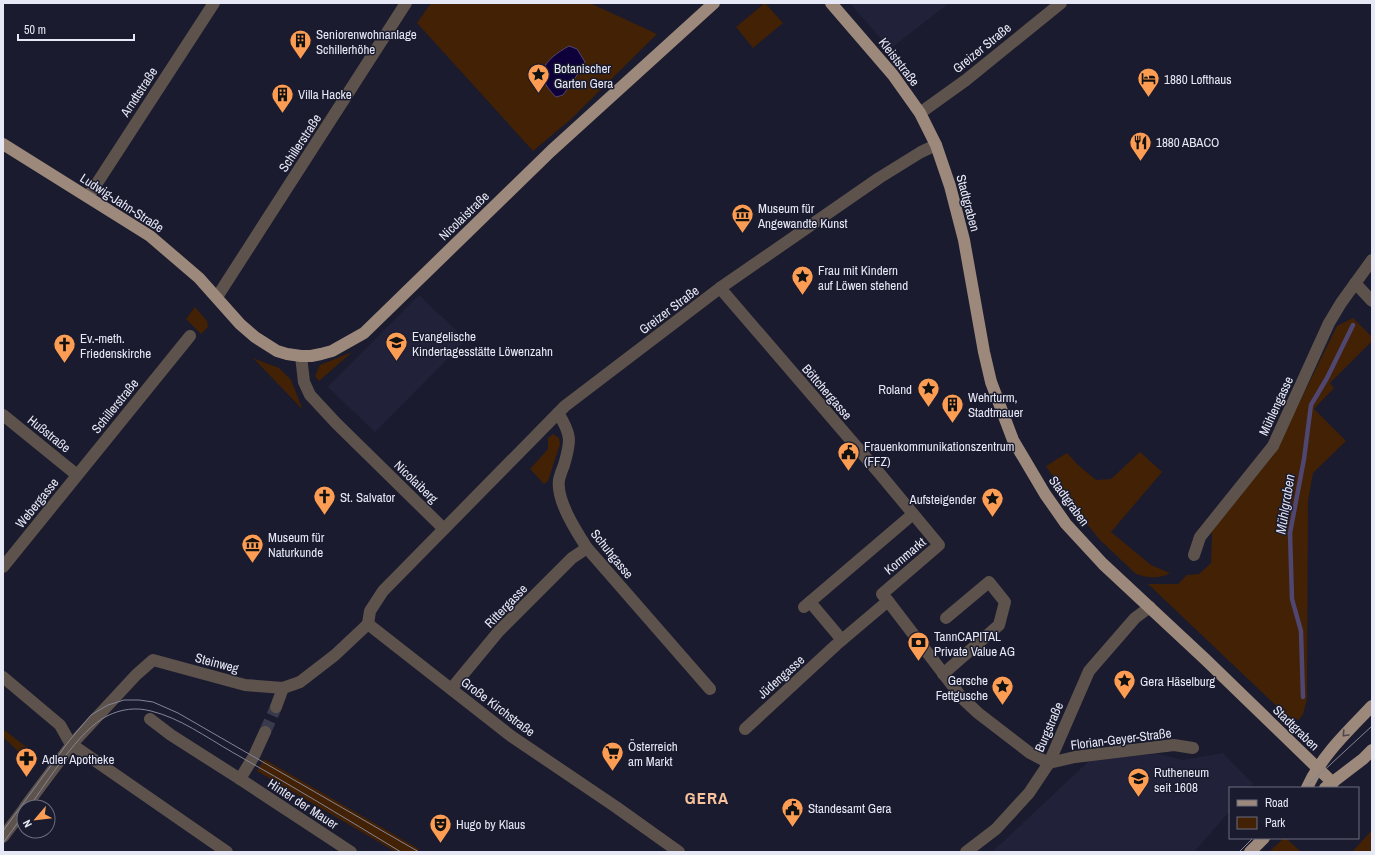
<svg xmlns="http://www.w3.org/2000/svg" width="1375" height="855" viewBox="0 0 1375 855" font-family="'Archivo Narrow',sans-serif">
<rect width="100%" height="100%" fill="#1a1b2e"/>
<g fill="#21213a">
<path d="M850,3h99l-59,46z"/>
<path d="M419,295l47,45 -91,92 -47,-45z"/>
<path d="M1223,753l30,31 -3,4h-20v23l-36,41h-202l99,-93 68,-5 24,6z"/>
</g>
<g fill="#422104">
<path d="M431,3h159l67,31 -87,86 -37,31 -116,-128z"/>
<path d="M765,3l18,20 -30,25 -17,-21z"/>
<path d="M195,307l12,14 1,6 -7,7 -15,-15z"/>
<path d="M1353,318l19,19v4l-42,42 4,5 -20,21 32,32 -33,32 -5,28 -1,198 -4,15 -4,6 -7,-2 -6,-3 -138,-131h30l9,-9 12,-1 12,-11 1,-32 62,-77 63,-128z"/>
<path d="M352,352l-33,29 -4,-5 5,-11z"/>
<path d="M253,358l26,10 12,12 12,30z"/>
<path d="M553,434l6,4 1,6 -12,37 -4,3 -14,-15 18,-20v-11z"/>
<path d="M1140,452l22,20 -51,60 40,33 19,8c-10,6 -23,5 -34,1l-36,-34 -32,-40 -22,-34 21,-13 11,12 18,15 15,-1z"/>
<path d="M3,729l27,21 -6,7 -21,-20z"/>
<path d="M264,759l155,90 -2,3h-21l-139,-81z"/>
<path d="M1372,830v22h-20z"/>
<path d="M1284,838h2l15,14h-32z"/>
</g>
<path fill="#0e003a" stroke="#4f4672" d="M569,46l8,3 8,13 -3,6 -19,27 -7,2c-24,-23 -12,-37 13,-51z"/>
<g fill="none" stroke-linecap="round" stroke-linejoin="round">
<path stroke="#4f4672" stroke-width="4.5" d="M1303,697l-2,-66 -9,-32 -2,-66 14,-74 7,-54 16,-27 26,-53"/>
<path stroke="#393a4c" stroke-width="12" stroke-dasharray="12 6" stroke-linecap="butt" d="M265,732l11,-25"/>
<g stroke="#5d534c" stroke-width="12">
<path d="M920,113l46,-33 95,-77"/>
<path d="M88,197l126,-194"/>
<path d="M1355,283l17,18"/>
<path d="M720,288l160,186 59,71 -57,49 6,7 -52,44 -91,84"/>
<path d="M217,297l189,-294"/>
<path d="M301,356l3,26 6,13 26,28 108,106"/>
<path d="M558,413c14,22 13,28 6,52 -2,5 -4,10 -5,15 -3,20 17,51 28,68l123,141"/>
<path d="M3,415l74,60"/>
<path d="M1194,555l6,-18 73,-91 56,-123 12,-20 31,-43"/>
<path d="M3,567l187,-231"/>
<path d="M888,601l74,97 16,15 52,40 19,10 26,-6 99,-12 19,3"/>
<path d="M810,602l32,38"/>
<path d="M804,607l109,-93"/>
<path d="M368,624l2,-13 13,-20 182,-185 155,-118 159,-110 42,-26 15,-7"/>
<path d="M368,624l143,112 105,71 63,45"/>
<path d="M943,674l56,-49 6,-23 -16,-20 -43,36"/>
<path d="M3,677l57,48 9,16 5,5 153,106"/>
<path d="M451,689l48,-58 73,-73 15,-10"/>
<path d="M276,707l7,-19"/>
<path d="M150,719l21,16 69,44 111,73"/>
<path d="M240,779l14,-23 11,-24"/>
<path d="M25,807l47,-63 64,-69 17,-15 92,25 38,3 17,-6 35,-27 33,-31"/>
<path d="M3,837l21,-28"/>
<path d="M966,852l30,-23 33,-36 20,-30 40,-92 46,-53 15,-11"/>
</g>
<g stroke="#9d897b" stroke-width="12">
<path d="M831,3l62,72 27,38 16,32 14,41 14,54 20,112 7,30 22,58 32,54 21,30 37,40 103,96 127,123"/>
<path d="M3,144l147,92 49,42 41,46 15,13 22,14 10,3 14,2h10l10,-2 11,-3 32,-18 187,-182 163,-148"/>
<path d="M1307,788c14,-32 41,-57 65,-82"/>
<path d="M1325,788l38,-29 9,-9"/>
<path d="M1250,852l14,-14"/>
</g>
<g stroke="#848595" stroke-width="1">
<path d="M1305,788l67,-62"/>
<path d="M29,807c19,-26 50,-77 78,-91 14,-7 29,-9 44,-5 29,7 55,26 81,41 57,32 113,66 169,100"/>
<path d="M3,831l66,-90 22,-26 17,-10 16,-5h15l14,2 25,11 241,139"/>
<path d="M3,843l21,-29"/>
<path d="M1239,852l14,-14"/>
</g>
</g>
<defs><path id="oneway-chevron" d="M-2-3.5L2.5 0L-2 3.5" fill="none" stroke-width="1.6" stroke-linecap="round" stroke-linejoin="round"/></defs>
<use stroke="#4e474d" href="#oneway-chevron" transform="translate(1345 734) rotate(133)"/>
<defs>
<symbol id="building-pin" viewBox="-11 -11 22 30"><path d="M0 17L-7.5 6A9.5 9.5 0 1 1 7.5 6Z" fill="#fc9d53" stroke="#1a1b2e"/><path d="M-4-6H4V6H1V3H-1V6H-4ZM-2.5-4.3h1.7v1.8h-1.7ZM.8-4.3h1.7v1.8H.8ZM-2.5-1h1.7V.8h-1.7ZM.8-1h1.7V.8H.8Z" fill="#111"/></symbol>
<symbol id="sight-pin" viewBox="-11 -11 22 30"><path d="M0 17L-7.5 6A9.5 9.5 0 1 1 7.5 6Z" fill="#fc9d53" stroke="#1a1b2e"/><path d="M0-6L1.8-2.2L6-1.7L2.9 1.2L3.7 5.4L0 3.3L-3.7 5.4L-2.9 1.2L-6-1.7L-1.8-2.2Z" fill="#111"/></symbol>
<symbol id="hotel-pin" viewBox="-11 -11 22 30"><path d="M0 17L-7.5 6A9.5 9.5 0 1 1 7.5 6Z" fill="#fc9d53" stroke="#1a1b2e"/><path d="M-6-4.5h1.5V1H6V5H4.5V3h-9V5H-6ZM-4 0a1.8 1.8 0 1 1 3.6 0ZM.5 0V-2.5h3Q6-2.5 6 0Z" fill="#111"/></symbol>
<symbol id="restaurant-pin" viewBox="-11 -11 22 30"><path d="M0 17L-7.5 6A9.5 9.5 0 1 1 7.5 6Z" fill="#fc9d53" stroke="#1a1b2e"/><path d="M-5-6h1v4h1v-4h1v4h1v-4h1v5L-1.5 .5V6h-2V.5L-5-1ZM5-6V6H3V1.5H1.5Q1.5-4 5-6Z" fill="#111"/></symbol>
<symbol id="museum-pin" viewBox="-11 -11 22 30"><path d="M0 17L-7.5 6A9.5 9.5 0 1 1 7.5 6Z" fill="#fc9d53" stroke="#1a1b2e"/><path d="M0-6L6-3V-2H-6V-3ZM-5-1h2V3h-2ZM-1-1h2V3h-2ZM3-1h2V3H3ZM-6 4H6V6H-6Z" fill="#111"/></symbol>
<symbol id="school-pin" viewBox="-11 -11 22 30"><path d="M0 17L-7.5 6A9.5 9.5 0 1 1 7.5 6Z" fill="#fc9d53" stroke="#1a1b2e"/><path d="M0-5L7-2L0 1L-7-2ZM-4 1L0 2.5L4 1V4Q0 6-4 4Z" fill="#111"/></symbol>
<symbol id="church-pin" viewBox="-11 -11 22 30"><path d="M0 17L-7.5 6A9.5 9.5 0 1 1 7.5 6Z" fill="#fc9d53" stroke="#1a1b2e"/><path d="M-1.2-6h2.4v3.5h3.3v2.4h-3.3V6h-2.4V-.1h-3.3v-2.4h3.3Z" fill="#111"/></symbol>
<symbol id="civic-pin" viewBox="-11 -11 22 30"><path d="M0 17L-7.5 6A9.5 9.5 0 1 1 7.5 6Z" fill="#fc9d53" stroke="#1a1b2e"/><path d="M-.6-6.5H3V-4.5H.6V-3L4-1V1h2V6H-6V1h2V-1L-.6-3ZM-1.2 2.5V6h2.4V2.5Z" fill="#111"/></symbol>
<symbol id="bank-pin" viewBox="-11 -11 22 30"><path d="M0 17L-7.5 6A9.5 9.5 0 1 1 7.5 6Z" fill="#fc9d53" stroke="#1a1b2e"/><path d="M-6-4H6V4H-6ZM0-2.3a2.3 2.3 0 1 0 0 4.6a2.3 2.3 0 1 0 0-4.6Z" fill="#111"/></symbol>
<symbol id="supermarket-pin" viewBox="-11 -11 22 30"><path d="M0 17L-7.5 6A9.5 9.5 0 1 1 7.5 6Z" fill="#fc9d53" stroke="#1a1b2e"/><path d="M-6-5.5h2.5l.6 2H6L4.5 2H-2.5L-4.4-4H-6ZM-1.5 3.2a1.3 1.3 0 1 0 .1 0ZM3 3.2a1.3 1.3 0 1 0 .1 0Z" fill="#111"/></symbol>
<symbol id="pharmacy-pin" viewBox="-11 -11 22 30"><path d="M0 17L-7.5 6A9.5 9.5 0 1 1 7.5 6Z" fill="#fc9d53" stroke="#1a1b2e"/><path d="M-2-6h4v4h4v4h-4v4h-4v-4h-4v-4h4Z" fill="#111"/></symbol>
<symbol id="theatre-pin" viewBox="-11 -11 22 30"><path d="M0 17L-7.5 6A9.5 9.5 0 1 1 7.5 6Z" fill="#fc9d53" stroke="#1a1b2e"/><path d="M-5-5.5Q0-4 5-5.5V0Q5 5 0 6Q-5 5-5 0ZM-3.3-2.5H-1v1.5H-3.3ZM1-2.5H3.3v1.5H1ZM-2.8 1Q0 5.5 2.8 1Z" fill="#111"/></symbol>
</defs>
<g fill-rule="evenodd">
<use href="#building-pin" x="288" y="28" width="25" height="34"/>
<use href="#sight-pin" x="526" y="62" width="25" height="34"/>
<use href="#hotel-pin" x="1136" y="66" width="25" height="34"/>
<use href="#building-pin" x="270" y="82" width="25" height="34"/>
<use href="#restaurant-pin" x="1128" y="130" width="25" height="34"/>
<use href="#museum-pin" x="730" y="202" width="25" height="34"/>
<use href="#sight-pin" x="790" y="264" width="25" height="34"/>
<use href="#school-pin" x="384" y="330" width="25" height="34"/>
<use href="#church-pin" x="52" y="332" width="25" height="34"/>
<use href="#sight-pin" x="916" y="376" width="25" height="34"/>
<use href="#building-pin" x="940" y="392" width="25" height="34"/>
<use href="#civic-pin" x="836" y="440" width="25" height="34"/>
<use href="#church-pin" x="312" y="484" width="25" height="34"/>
<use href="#sight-pin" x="980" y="486" width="25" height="34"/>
<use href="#museum-pin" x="240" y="532" width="25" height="34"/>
<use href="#bank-pin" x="906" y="630" width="25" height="34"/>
<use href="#sight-pin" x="1112" y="668" width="25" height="34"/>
<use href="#sight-pin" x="990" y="674" width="25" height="34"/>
<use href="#supermarket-pin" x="600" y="740" width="25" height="34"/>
<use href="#pharmacy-pin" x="14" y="746" width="25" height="34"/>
<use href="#school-pin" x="1126" y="766" width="25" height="34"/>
<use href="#civic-pin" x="780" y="796" width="25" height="34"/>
<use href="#theatre-pin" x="428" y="812" width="25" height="34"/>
</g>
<g text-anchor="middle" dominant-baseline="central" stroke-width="3" stroke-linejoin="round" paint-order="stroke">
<g font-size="13" fill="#e7e8f6" stroke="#1a1b2e" text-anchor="start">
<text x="316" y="34">Seniorenwohnanlage<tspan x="316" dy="15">Schillerhöhe</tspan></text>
<text x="554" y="68">Botanischer<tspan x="554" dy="15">Garten Gera</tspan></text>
<text x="1164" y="79">1880 Lofthaus</text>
<text x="298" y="94">Villa Hacke</text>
<text x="1156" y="142">1880 ABACO</text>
<text x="758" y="208">Museum für<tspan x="758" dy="15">Angewandte Kunst</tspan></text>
<text x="818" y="270">Frau mit Kindern<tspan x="818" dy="15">auf Löwen stehend</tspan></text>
<text x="412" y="336">Evangelische<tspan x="412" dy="15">Kindertagesstätte Löwenzahn</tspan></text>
<text x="80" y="338">Ev.-meth.<tspan x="80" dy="15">Friedenskirche</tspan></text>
<text x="912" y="389" text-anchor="end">Roland</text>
<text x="968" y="397">Wehrturm,<tspan x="968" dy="15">Stadtmauer</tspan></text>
<text x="864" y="446">Frauenkommunikationszentrum<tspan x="864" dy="15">(FFZ)</tspan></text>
<text x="340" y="497">St. Salvator</text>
<text x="976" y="499" text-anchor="end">Aufsteigender</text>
<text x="268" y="537">Museum für<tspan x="268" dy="15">Naturkunde</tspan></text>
<text x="934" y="636">TannCAPITAL<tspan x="934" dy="15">Private Value AG</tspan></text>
<text x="988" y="680" text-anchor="end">Gersche<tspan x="988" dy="15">Fettgusche</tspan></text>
<text x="1140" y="681">Gera Häselburg</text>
<text x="628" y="746">Österreich<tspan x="628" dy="15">am Markt</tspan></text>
<text x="42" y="759">Adler Apotheke</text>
<text x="1154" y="772">Rutheneum<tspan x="1154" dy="15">seit 1608</tspan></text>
<text x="808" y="808">Standesamt Gera</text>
<text x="456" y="824">Hugo by Klaus</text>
</g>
<g font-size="13" fill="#e7e8f6" stroke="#1a1b2e">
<text transform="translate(982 48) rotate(-39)">Greizer Straße</text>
<text transform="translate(899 62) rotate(52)">Kleiststraße</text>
<text transform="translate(139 92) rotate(-57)">Arndtstraße</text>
<text transform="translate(300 143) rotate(-57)">Schillerstraße</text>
<text transform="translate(122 203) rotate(33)">Ludwig-Jahn-Straße</text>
<text transform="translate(968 203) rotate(75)">Stadtgraben</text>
<text transform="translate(464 216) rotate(-44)">Nicolaistraße</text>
<text transform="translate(669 310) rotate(-37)">Greizer Straße</text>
<text transform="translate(827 392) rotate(49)">Böttchergasse</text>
<text transform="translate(115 406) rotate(-51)">Schillerstraße</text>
<text transform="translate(1276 406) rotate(-65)">Mühlengasse</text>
<text transform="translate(49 434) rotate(39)">Hußstraße</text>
<text transform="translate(416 482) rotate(44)">Nicolaiberg</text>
<text transform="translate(1069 501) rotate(54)">Stadtgraben</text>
<text transform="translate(37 503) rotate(-51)">Webergasse</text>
<text transform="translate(612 554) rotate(51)">Schuhgasse</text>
<text transform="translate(905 556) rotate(-40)">Kornmarkt</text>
<text transform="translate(506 606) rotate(-46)">Rittergasse</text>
<text transform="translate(217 663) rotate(15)">Steinweg</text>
<text transform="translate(781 677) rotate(-42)">Jüdengasse</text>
<text transform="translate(498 707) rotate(37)">Große Kirchstraße</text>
<text transform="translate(1049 727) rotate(-67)">Burgstraße</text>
<text transform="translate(1296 728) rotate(44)">Stadtgraben</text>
<text transform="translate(1121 739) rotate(-7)">Florian-Geyer-Straße</text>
<text transform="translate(303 804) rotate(33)">Hinter der Mauer</text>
</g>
<g font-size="14" font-style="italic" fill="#d9dbef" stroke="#1a1b2e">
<text transform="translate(1285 504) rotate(-81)">Mühlgraben</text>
</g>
<g font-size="17" font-weight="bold" letter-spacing="1" fill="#f8c29c" stroke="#1a1b2e">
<text x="707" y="797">GERA</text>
</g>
</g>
<rect width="1375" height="855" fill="none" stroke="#e7e8f6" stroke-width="8"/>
<rect x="1229" y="787" width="130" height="52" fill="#1a1b2e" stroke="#6c6d7e"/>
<rect x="1237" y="800" width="20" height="6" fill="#9d897b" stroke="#6c6d7e"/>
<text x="1265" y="807" font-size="12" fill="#e7e8f6">Road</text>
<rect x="1237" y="817" width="20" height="12" fill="#422104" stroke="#6c6d7e"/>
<text x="1265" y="827" font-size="12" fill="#e7e8f6">Park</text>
<g transform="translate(36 819) rotate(242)"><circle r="19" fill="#1a1b2e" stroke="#6c6d7e"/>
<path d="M0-3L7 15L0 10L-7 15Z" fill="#fc9d53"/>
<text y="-6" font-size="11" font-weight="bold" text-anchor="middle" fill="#e7e8f6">N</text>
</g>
<path d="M18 34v6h116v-6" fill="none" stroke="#e7e8f6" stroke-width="2"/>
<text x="24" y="34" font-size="12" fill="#e7e8f6" stroke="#1a1b2e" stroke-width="3" paint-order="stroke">50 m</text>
</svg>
